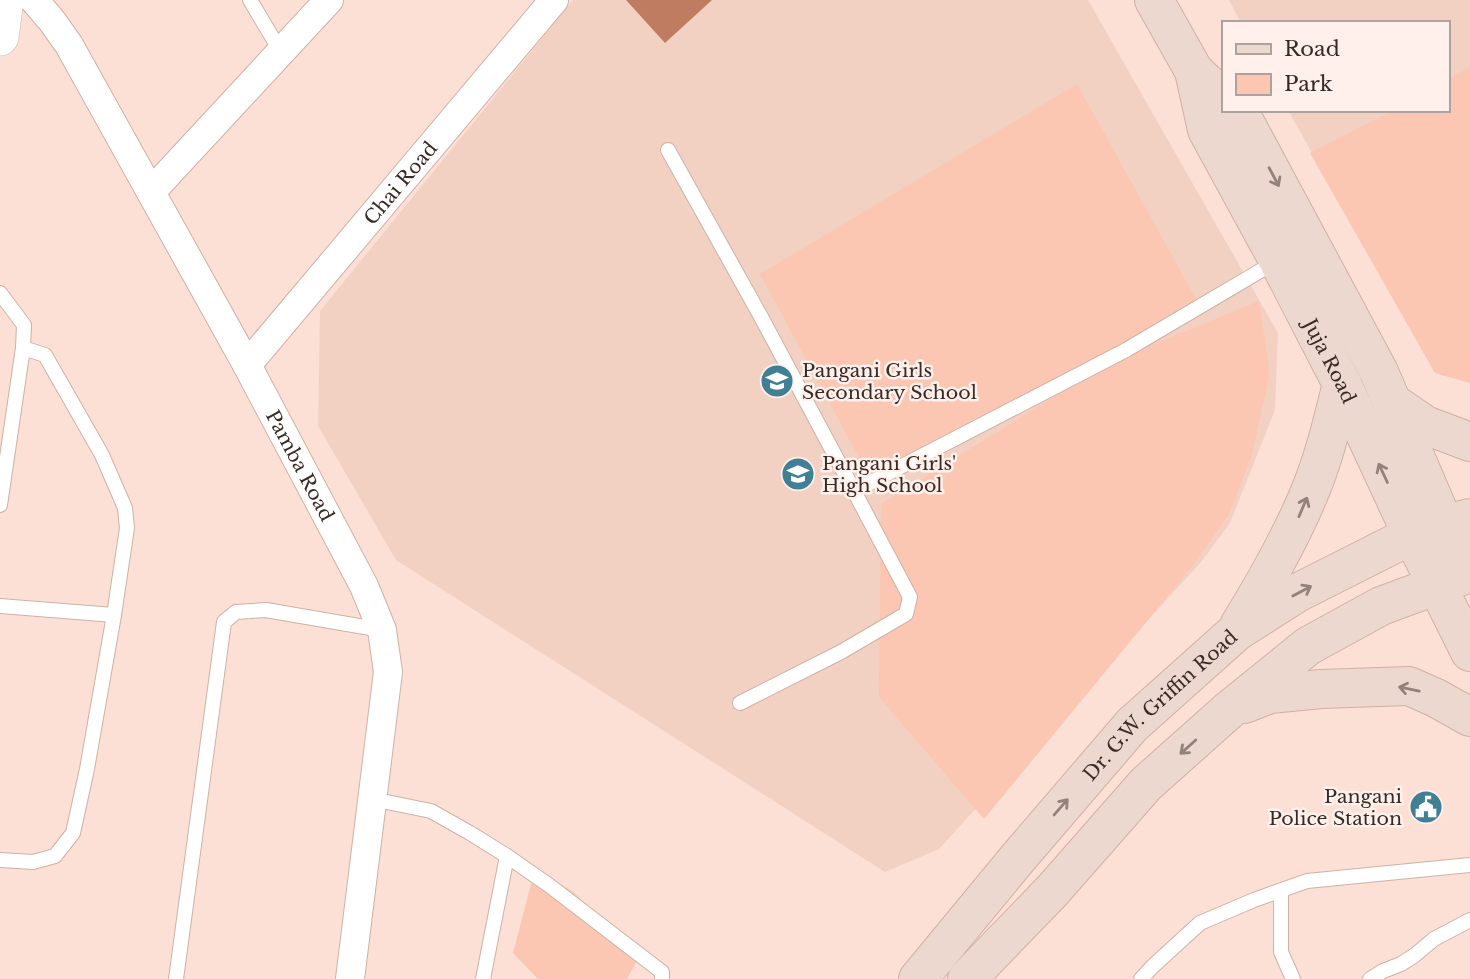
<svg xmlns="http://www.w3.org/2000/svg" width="1470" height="979" viewBox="0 0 1470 979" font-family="'Libre Baskerville',serif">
<rect width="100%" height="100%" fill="#fce0d5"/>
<g fill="#f2d1c3">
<path d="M573,0h515l190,333 -3,77 -45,113 -28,38 -263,288 -54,23 -489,-312 -78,-134 2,-115z"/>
<path d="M1229,0h241v383l-35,-10 -147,-263h159v-87h-206z"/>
</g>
<g fill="#fbc6b2">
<path d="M1470,67v316l-35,-10 -125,-220 84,-43h53v-30z"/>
<path d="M1077,84l124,224 -332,168 -109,-202z"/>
<path d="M1259,301l11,73 -19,84 -23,58 -34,48 -210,255 -105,-122 2,-193 229,-142z"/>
<path d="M535,869l37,22 68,64 -13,24h-89l-25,-26z"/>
</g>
<path fill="#bf7c61" d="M626,0h86l-47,43z"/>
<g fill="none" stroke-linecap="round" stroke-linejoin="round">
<defs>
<g id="service">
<path d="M250,0l31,52"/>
<path d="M668,150l92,165 94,176 272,-141 151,-89"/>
<path d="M0,293l24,32 -1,23 22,7 57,100 23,53 2,20 -13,87 -27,154 -14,64 -18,23 -22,6 -33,-2"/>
<path d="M0,505l23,-157"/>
<path d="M0,606l114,9"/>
<path d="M740,703l101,-51 65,-38 4,-17 -56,-106"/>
<path d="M372,799l59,12 39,22 37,23 43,30 112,86v7"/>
<path d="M1281,891v61l12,27"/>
<path d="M176,979l48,-357 12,-10 30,-2 116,20"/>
<path d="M483,979l24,-123"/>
<path d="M1141,979l11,-12 48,-44 54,-23 53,-19 163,-16"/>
<path d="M1370,979l13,-8 18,-7 14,-9 19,-16 36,-19"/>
</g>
<g id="minor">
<path id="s1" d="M34,0l18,21 17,24 178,320 117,221 18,44 6,42 -38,307"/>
<path d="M151,192l178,-192"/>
<path id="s2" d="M247,365l307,-365"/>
</g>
<path id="tertiary" d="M0,37l5,-37"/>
<g id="secondary">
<path d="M1154,0l40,71 18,17"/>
<path id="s3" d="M1194,71l13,59 71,130 64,124 70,151 58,117"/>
<path d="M1235,110l7,7 137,255 65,152 11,21"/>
<path d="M1393,403l32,22 45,17"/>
<path d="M1240,624c27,-44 52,-88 71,-135 14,-34 22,-70 31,-105"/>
<path d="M1244,704l26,-10 51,-5 88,-3 27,12 34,19"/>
<path id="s4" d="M918,979l99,-120 115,-134 104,-93 61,-39 115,-58 32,-11 26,-6"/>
<path d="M967,979l85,-88 94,-107 83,-74 79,-64 73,-40 89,-33"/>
</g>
</defs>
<use href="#service" stroke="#d1b0a4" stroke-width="16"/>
<use href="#minor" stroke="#d1b0a4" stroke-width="30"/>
<use href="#tertiary" stroke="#d1b0a4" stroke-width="38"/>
<use href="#secondary" stroke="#d1b0a4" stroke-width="40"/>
<use href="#service" stroke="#fff" stroke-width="14"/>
<use href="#minor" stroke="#fff" stroke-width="28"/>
<use href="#tertiary" stroke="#fff" stroke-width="37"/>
<use href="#secondary" stroke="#edd8cf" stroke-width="38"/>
</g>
<defs><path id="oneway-shaft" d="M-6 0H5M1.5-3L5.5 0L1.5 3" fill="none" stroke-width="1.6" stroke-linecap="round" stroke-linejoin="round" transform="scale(1.75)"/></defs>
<g stroke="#92827a">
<use href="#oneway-shaft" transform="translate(1274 177) rotate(62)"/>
<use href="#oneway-shaft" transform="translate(1383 473) rotate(-115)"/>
<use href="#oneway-shaft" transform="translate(1303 507) rotate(-67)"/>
<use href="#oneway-shaft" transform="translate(1302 591) rotate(-28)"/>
<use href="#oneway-shaft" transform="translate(1409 689) rotate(-168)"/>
<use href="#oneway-shaft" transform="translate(1188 747) rotate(138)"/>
<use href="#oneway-shaft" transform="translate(1061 807) rotate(-49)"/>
</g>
<defs>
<symbol id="school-disc" viewBox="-11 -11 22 22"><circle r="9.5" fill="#417f95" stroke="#fff0eb"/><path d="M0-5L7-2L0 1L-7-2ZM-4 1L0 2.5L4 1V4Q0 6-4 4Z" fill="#fff"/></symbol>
<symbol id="civic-disc" viewBox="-11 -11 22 22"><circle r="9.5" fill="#417f95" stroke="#fff0eb"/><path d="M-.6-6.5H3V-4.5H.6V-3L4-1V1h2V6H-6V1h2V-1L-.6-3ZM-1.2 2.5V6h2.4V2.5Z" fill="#fff"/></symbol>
</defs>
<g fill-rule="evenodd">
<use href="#school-disc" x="758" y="362" width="38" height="38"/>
<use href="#school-disc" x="779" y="455" width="38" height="38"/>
<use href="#civic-disc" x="1407" y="788" width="38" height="38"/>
</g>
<g text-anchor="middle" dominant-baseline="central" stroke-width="5" stroke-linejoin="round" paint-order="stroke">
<g font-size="19" fill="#382b26" stroke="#fff0eb">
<text stroke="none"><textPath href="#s2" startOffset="238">Chai Road</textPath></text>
<text stroke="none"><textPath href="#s3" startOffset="322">Juja Road</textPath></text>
<text stroke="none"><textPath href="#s1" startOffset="537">Pamba Road</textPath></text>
<text stroke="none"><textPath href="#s4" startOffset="366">Dr. G.W. Griffin Road</textPath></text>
</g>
<g font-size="19" fill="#382b26" stroke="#fff0eb" text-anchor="start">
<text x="802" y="370">Pangani Girls<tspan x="802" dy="22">Secondary School</tspan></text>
<text x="822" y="463">Pangani Girls'<tspan x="822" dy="22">High School</tspan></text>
<text x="1402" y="796" text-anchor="end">Pangani<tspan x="1402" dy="22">Police Station</tspan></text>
</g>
</g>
<rect x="1222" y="21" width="228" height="91" fill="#fff0eb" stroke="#afa19c" stroke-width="2"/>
<rect x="1236" y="44" width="35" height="10" fill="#edd8cf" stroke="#afa19c" stroke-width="2"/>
<text x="1284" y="56" font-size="21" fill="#382b26">Road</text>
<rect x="1236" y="74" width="35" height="21" fill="#fbc6b2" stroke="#afa19c" stroke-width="2"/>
<text x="1284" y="91" font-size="21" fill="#382b26">Park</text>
</svg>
